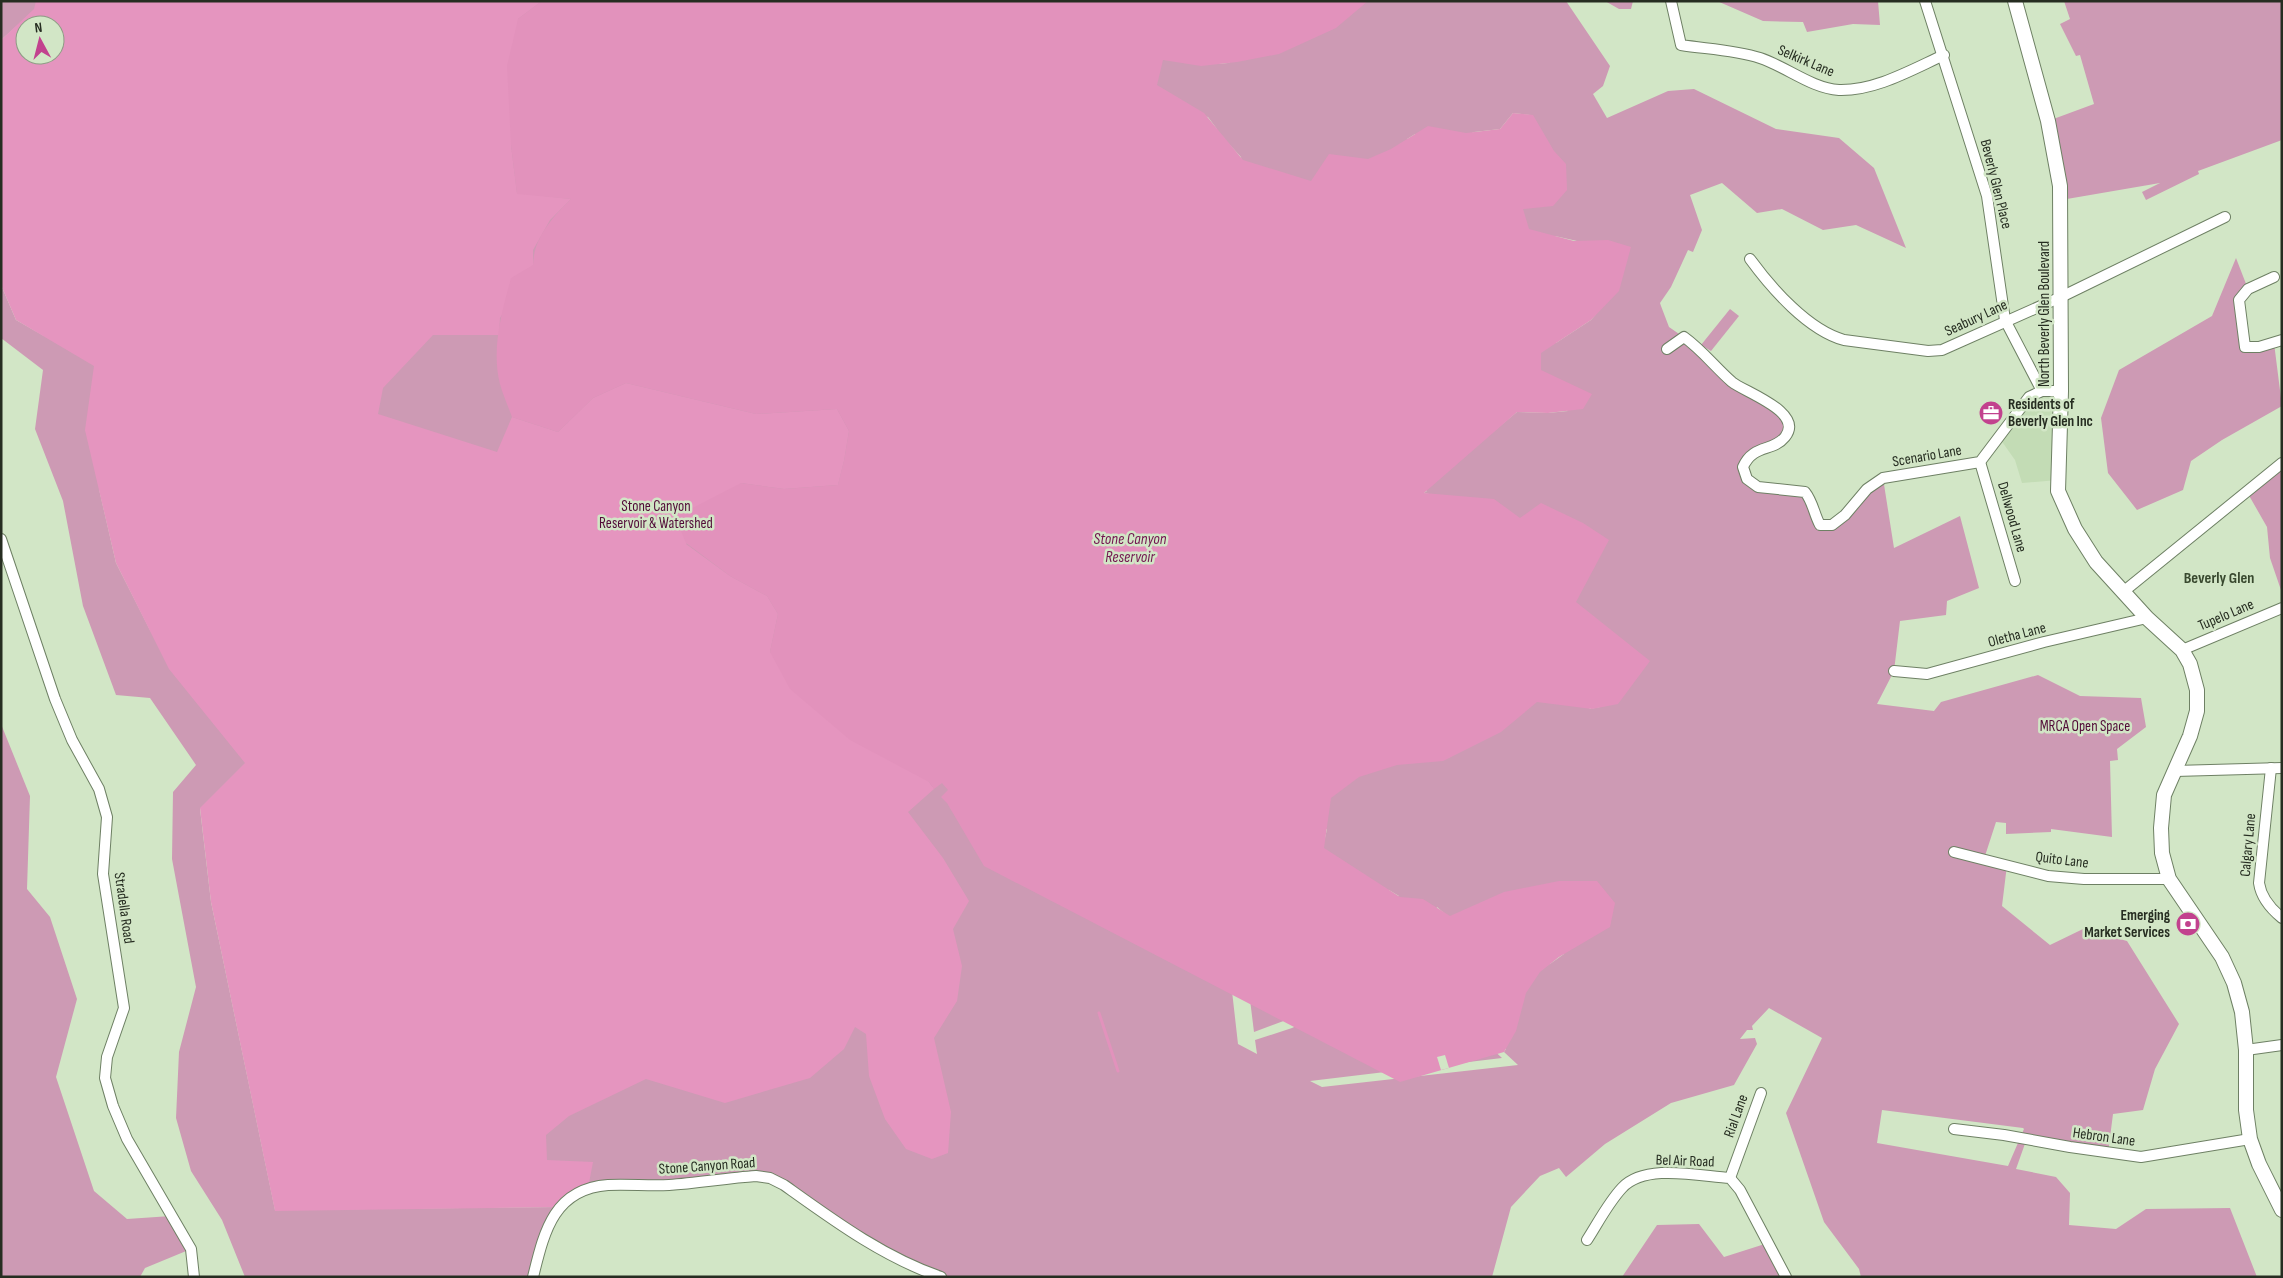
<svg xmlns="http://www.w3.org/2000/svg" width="2283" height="1278" viewBox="0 0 2283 1278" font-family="'Sofia Sans Condensed',sans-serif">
<rect width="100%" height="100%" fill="#d2e6c6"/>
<path fill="#c3dcb5" d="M2061,391l-3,89 -36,3 -7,-23 -17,-24 31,-39z"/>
<g fill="#cd9ab4" fill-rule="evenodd">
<path d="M1,1h1108l76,613 25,-3 5,54 -1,12 -12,40v24l10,35 6,12 30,25 -29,38 -2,8 21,185 19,10 -2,-14 37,-12 92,-44 35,-4 83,78 -192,23 12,6 196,-22 -14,-13 2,-3 -77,-71 121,-14 14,-10 -137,16 17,-57 -7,-6 -21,64 -33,5 -94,43 -35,13 -10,-81 155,-55 -10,-6 -146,51 -8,-82 90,-21 2,-9 -83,19c6,-8 15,-16 19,-25 12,-25 -32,-35 -35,-57l195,-46 25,38 7,-4 -25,-36 108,-71 52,62 10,-2 -54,-66 38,-22 -5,-8 -38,24 -63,-75 -49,-66 -5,-1 3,-2 -9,-12 30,-10 69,-57 31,1 20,-2c-11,-10 -40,-11 -54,-7 -14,5 -28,17 -41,24l-19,-64 2,-29 82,-1 18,9 35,-23 6,-7 13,-72h-9l-12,71 -29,24 -20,-12 -83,1 7,-83 61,5 45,-3 7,-3 -22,-5 -30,2 -63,-4 -33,-71 101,-48 -17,-2 -13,16 -26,3 -49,23 -10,-21 -8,5 10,20 -123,58 -45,-15 -8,-45 -11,-12 10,59 -90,46 -18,-142 85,21 -9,-12 -77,-18 -12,-98h86l12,63 11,-1 140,-62h198l44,65 -7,20 -10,8 14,24 61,-27 26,-2 82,40 63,9 35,30 32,80 -50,-23 -33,5 -41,-21 -25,4 -35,-30 -32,12 12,35 -9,22 -5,-2 -17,37 -11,16 1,3 8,21 29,20 35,36 45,24 9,15 1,9 -3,7 -9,5 -18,7 -11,8 -4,9 3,12 12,8 47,5c8,10 9,22 15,33 26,0 30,-19 46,-35 5,-5 11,-8 17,-12l11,70 66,-32 19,72 -32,13 -1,14 -46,6 -6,50 -17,33 57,7 7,-9 97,-27 42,21 61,2 5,29 -29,22 1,11 -8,1 2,76 -61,-8v3l-45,2v-11l-10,-1 -12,37 23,6 -5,41 48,39 33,-16 44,12 52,83 -24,45 -12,41 -30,4 -5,39 -81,-15 -11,31 40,8 14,16 -1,32 47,4 30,-20 84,-1 27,69h-396l-2,-8 -35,-47 -38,-109 36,-75 -53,-30 -17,18 1,4h-6l-7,9 15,-1 2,6 -23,41 -63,18 -66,41 -39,33 -7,-9 -19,8 -29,31 -19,70h-551c-58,-20 -108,-57 -157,-92l-14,-7 -14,-2 -88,9h-61l-19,3 1,-8 -24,11 -13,12 -6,-28 -188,21 -146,-399 -12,12 11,93 64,308 285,-3c-17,21 -21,44 -27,70h-288l-23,-57 -31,-49 -15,-53 3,-66 17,-65 -24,-128 1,-67 23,-27 -46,-67 -34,-3 -33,-89 -20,-105 -28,-72 8,-59 -42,-32v-53l15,35 28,16 -31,-88 -12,-13v-179l20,-22 -2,-10 -18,16zM25,25h30v30h-30zM99,489h1l51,143 -35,-69zM1882,1110l141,18 1,1 -16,37 -131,-23z"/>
<path d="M1605,1h28l-2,8h-12z"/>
<path d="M1717,1h161l2,24 -27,-1 -46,8 -4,-10 -40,-1z"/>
<path d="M2064,1h218v139l-84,31 1,3 -53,26 -4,-8 18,-9 -99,17 -13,-79 46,-17 -14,-49 -4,1 -16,-32 10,-5z"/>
<path d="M2236,258l12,31 -9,11 6,47 29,-4 8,63 -60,34 -31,21 -8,29 -46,20 -29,-37 -7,-55 18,-48 93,-54z"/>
<path d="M1730,309l9,7 -28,35 -10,-6z"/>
<path d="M2282,463v130l-12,-35 -3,-31 -20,-35z"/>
<path d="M1,724l29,72 -3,93 23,28 27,82 -21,78 38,114 33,28 44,-3 20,33 -46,19 -5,9h-139z"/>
<path d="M1699,1224l25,33 44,-14 18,34h-164l35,-52z"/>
</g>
<path fill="#e595bf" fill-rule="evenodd" d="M36,1h506l-24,18 -7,126 6,48 54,6 -21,21 -17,30v15l-33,53 -1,17h-66l-50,53 -5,26 119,38 15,-35 46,15 35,-34 33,-15 130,31 81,-5 12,22 -5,30 -6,24 -54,4 -43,-6 -55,61 44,32 37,20 11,18 -8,38 159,130 5,7 -26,23 35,46 26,43 -16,28 9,37 -5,35 -23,37 17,74 -3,41 -16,6 -26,-10 -21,-30 -16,-43 -3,-42 -11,-7 -11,22 -34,29 -85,25 -79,-24 -77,37 -23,19 1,25 46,2 -5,26 -28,19 -285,4 -64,-309 -11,-94 45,-45 -76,-94 -53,-106 -31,-133 9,-64 -78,-46 -15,-35v-245l33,-31zM25,25h30v30h-30z"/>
<path fill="#e292bc" d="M542,1h826l-32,27 -57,26 -42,8 -36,4 -38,-6 -6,25 47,28 39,47 68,21 18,-27 39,5 23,-10 37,-23 38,7 34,-4 13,-16 20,2 21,36 12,13 1,26 -14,16 -30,3 6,20 45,12 34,-1 23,7 -12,44 -28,29 -50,33v17l51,24 -9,15 -35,4 -31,-1 -93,81 70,6 26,19 21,-15 42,20 26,17 -33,62 74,59 -32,43 -26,5 -55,-7 -36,30 -58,29 -46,4 -38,12 -28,21 -7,50 76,49 23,2 27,17 54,-24 55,-11h38l18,22 -5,24 -51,30 -19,15 -14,21 -10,38 -12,21 -104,30 -416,-216 -37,-63 -6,-6 7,-7 -6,-7 -8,6 -5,-7 -79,-42 -60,-51 -20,-37 8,-38 -11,-18 -37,-20 -44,-33 -11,-26 66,-34 43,6 54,-4 6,-24 5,-30 -12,-22 -81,5 -130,-31 -33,15 -35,34 -46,-15c-4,-11 -9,-22 -12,-33 -9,-35 2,-73 11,-106l22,-13c1,-28 19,-47 38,-66l-54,-5 -6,-49 -4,-79 11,-47z"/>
<path fill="#d2e6c6" d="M1445,1055l4,13 -8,2 -4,-13z"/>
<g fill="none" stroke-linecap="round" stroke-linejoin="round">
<path stroke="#e292bc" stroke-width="3" d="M1099,1013l19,58"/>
<defs>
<g id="minor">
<path d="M1671,1l10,44c26,4 54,5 79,13 27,9 51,30 79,32 36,1 72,-20 105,-35"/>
<path d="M1925,1l62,195 18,124 37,71"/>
<path d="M1750,259c22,30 58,71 94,81l84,11 14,-1 119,-53 164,-80"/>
<path d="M2274,277l-26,12 -9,11 6,47h14l23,-7"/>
<path d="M1667,349l17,-12c18,13 31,30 48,45 12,10 73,30 53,55 -12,15 -32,7 -42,30l4,12 11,8 47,5c8,10 9,22 15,33h12l13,-10 22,-26 16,-11 97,-16 49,-65 13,-6h19"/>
<path d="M1980,462l35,119"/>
<path d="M1,539l54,160 17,41 27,49 8,28 -4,57 21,134 -17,49 -2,21 8,28 14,33 64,110 3,28"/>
<path d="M2123,592l159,-129"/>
<path d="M2182,650l100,-42"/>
<path d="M1894,671l33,3 117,-32 103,-24"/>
<path d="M2271,768l-12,115c2,14 12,26 23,35"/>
<path d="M2175,771l107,-3"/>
<path d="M1954,852l94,24 36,3h85"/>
<path d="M2246,1050l36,-5"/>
<path d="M1954,1129l50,6 66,12 71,10 109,-18"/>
<path d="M1730,1178l31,-85"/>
<path d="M1587,1240c11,-17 21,-37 35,-52 23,-25 77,-12 108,-10l10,12 46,87"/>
<path d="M533,1277c11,-44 20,-88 75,-92 20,-1 41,1 61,0 29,-2 58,-7 87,-9l14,2 14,7c49,35 99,72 157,92"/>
</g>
<path id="secondary" d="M2015,1l33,120 12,65 1,205 -3,100 17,38 21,33 51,56 35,32 8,14 7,26v21l-7,25 -26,59 -3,33 1,25 7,26 53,78 12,26 8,29 4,38v60l4,29 9,25 23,46"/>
</defs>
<use href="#minor" stroke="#6e8064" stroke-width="12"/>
<use href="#secondary" stroke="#6e8064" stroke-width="16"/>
<use href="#minor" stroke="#fff" stroke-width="10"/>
<use href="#secondary" stroke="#fff" stroke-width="14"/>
</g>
<defs>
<symbol id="office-disc" viewBox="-11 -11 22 22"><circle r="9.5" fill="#c2428e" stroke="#d2e6c6"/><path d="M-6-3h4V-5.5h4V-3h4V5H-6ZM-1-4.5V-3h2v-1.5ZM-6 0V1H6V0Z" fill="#fff"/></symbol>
<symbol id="bank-disc" viewBox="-11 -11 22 22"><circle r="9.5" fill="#c2428e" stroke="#d2e6c6"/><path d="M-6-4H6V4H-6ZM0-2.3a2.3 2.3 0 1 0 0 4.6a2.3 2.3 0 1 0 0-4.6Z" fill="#fff"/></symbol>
</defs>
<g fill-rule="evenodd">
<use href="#office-disc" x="1977" y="399" width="28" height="28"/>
<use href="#bank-disc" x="2174" y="910" width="28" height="28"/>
</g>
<g text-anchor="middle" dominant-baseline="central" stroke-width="5" stroke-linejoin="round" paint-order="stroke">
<g font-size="15" fill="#262d21" stroke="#d2e6c6">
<text transform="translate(1806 61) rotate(23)">Selkirk Lane</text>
<text transform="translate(1996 184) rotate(76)">Beverly Glen Place</text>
<text transform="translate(2044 314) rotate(-90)">North Beverly Glen Boulevard</text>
<text transform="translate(1976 318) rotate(-25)">Seabury Lane</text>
<text transform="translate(1927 456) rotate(-10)">Scenario Lane</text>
<text transform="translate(2012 517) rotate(74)">Dellwood Lane</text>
<text transform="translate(2226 615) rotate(-23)">Tupelo Lane</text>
<text transform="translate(2017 635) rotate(-15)">Oletha Lane</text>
<text transform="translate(2248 845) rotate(-85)">Calgary Lane</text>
<text transform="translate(2062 860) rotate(7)">Quito Lane</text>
<text transform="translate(124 908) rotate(82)">Stradella Road</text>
<text transform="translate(1736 1116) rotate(-70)">Rial Lane</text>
<text transform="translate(2104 1137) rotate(8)">Hebron Lane</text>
<text transform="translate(1685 1161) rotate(2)">Bel Air Road</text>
<text transform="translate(707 1166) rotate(-4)">Stone Canyon Road</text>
</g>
<g font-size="15" font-weight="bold" fill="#262d21" stroke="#d2e6c6" text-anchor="start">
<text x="2008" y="404">Residents of<tspan x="2008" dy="17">Beverly Glen Inc</tspan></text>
<text x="2170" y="915" text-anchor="end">Emerging<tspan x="2170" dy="17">Market Services</tspan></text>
</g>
<g font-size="15" fill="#520b38" stroke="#d2e6c6">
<text x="656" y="506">Stone Canyon<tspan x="656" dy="17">Reservoir &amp; Watershed</tspan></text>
<text x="2085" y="726">MRCA Open Space</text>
</g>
<g font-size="16" font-style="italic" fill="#72144f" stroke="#d2e6c6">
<text x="1130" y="539">Stone Canyon<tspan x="1130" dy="18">Reservoir</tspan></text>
</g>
<g font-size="16" font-weight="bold" fill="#39492f" stroke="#d2e6c6">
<text x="2219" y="578">Beverly Glen</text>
</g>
</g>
<rect width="2283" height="1278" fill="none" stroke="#262d21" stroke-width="5"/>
<g transform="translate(40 40) rotate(353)"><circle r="24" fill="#d2e6c6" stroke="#8d9c84"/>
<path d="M0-4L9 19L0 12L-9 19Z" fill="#c2428e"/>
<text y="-8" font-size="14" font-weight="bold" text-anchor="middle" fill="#262d21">N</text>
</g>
</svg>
